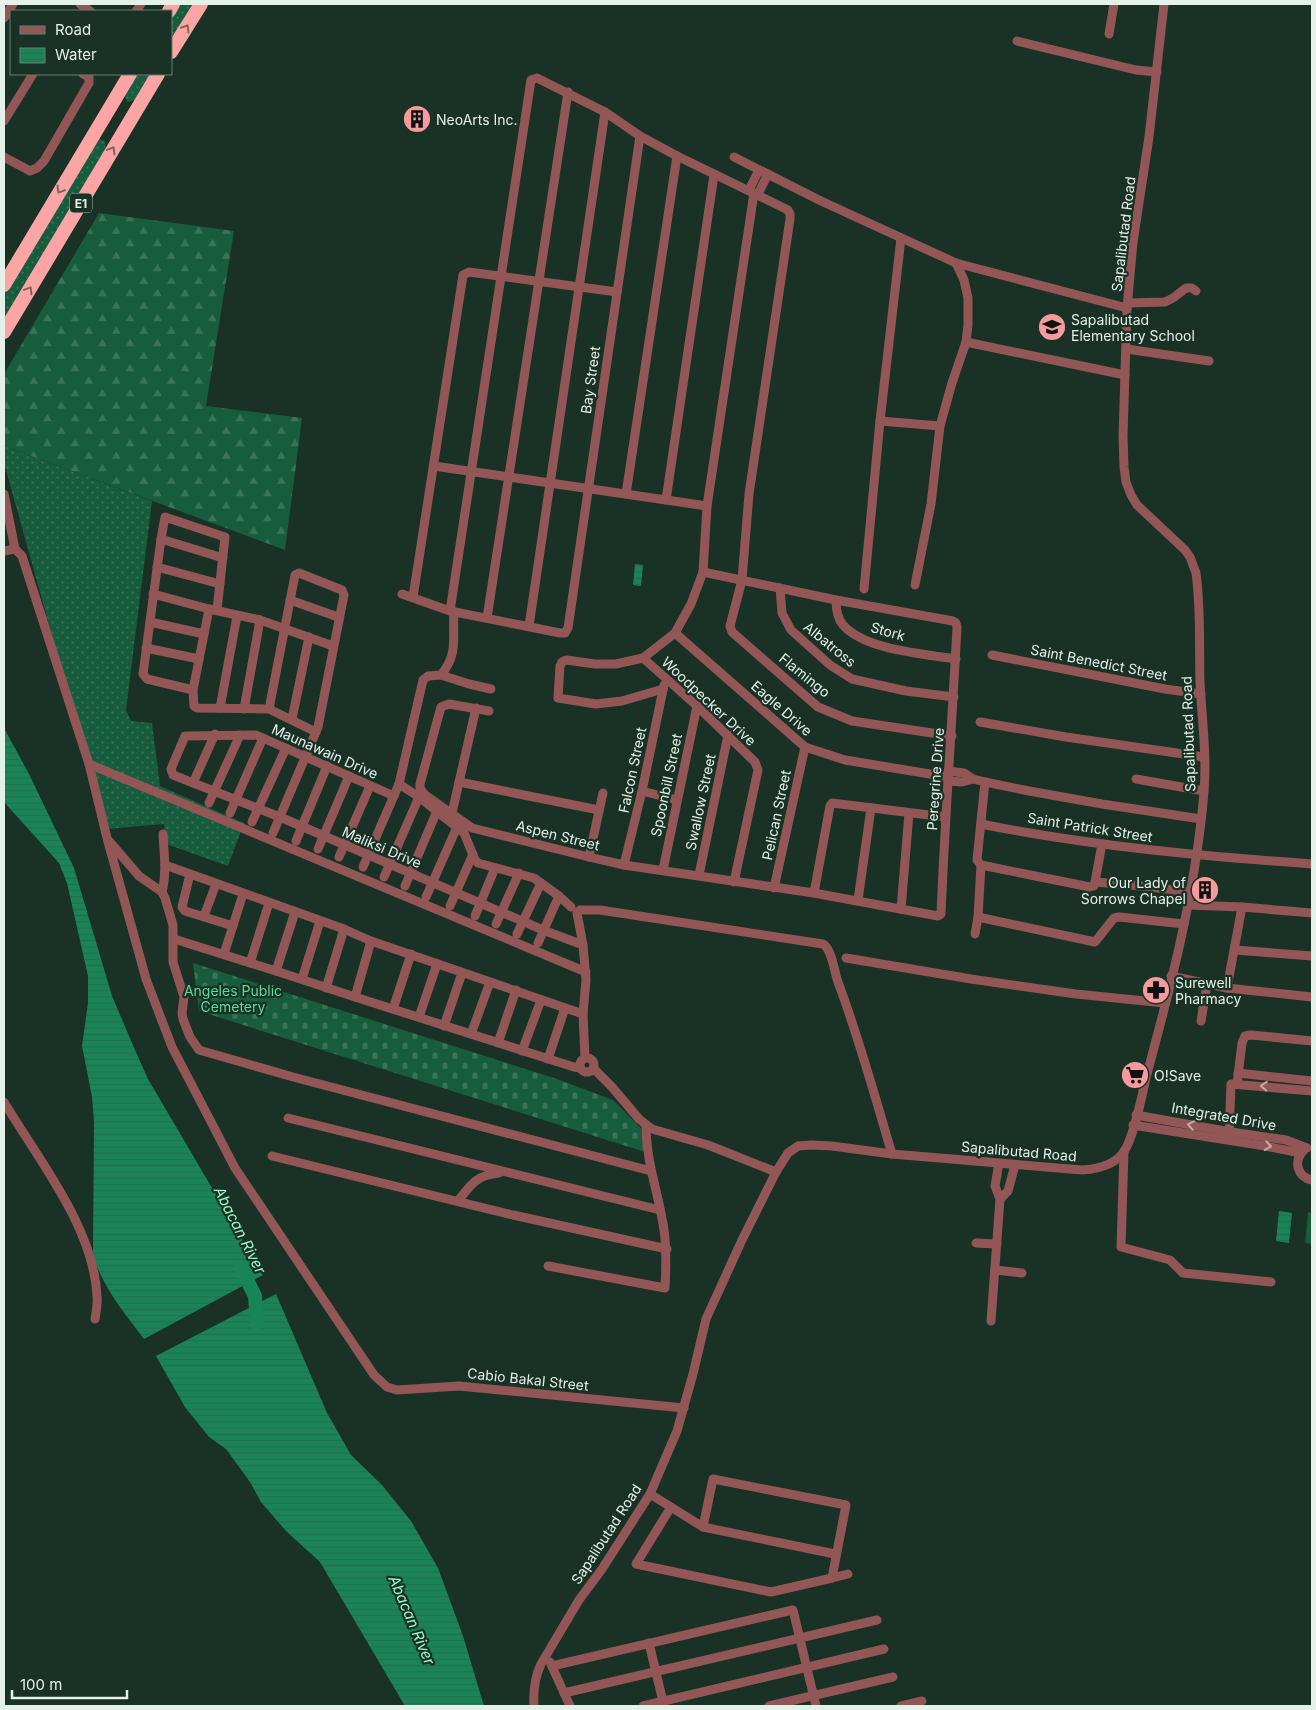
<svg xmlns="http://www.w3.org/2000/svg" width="1316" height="1710" viewBox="0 0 1316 1710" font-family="Inter,sans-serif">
<defs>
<pattern id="grass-dots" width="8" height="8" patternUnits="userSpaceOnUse" patternTransform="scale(1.25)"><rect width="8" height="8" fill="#175c3d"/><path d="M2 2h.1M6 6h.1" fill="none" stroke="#397459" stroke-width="1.8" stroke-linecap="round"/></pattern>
<pattern id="forest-firs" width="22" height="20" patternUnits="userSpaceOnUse" patternTransform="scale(1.25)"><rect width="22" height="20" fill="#175c3d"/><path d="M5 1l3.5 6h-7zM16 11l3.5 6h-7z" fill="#397459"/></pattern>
<pattern id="cemetery-stones" width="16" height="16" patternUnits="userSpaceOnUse" patternTransform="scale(1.25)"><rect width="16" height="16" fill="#175c3d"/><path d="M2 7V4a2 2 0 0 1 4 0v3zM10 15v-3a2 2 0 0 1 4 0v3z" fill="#397459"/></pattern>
<pattern id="water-rules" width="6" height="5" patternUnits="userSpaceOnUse" patternTransform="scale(1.25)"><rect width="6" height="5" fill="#188558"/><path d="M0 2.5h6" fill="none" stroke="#2c6a50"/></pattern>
</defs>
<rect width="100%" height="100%" fill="#1a3125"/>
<g fill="url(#grass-dots)">
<path d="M178,4h18l-25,40v-29z"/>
<path d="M135,74h18c-6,9 -13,28 -26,28l-3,-7z"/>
<path d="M98,138l7,3 1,7 -102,173v-27l79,-134z"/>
<path d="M4,446l148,55 -26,209 5,11 21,2 8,63 84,37 -16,43 -62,-22 -2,-20 -58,5 -102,-366z"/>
</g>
<path fill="url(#forest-firs)" d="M99,213l135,18 -28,175 96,12 -17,132 -281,-104v-72z"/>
<path fill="url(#cemetery-stones)" d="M193,963l364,116 56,21 28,28 4,24 -446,-141z"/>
<path fill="#175c3d" d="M1308,1212l4,1v31l-7,-1z"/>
<g fill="url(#water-rules)">
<path d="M635,564l8,1 -2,21 -8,-1z"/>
<path d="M4,728l25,46 45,94 38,128 23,54 13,29 115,196 -119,64c-21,-28 -40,-50 -51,-83l1,-134 -2,-25 -10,-51 6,-43v-27l-21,-93 -8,-20 -55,-61z"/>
<path d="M1279,1211l13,2 -3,30 -13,-2z"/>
<path d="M276,1294l51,119 24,42 31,30 29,36 27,47 25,68 21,70h-79l-85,-144 -34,-31 -25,-29 -11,-20 -24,-33 -17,-12 -24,-30 -29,-51z"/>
</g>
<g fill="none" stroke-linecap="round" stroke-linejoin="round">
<path stroke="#188558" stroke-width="14" d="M241,1268l14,28 2,27"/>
<g stroke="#925657" stroke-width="9">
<path d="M80,4l10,7"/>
<path d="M136,11l5,-7"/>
<path d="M4,18l9,-14"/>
<path d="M1109,34l5,-30"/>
<path d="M1017,41l119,29 21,2"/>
<path d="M4,121l29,-47"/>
<path d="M4,157l26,14 7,-3 7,-7 45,-78v-6l-6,-3"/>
<path d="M734,157l87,44 135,62 171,45"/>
<path d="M749,190l10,-20"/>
<path d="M758,194l10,-20"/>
<path d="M1128,303l37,-1 8,-4 13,-10h6l4,3"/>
<path d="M966,342l159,33"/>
<path d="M1126,349l83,12"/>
<path d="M880,421l60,5"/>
<path d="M434,466l273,40"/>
<path d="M4,494l11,55 7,7 67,208 18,74 39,141 26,68 63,121 139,207 13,12 10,3 62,-4 225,22"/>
<path d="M626,494l51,-338"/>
<path d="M666,500l48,-325"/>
<path d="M161,539l62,19"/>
<path d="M4,551l11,-2"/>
<path d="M157,567l63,17"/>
<path d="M915,585l16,-81 9,-78 12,-43 14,-41 2,-17v-27l-4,-18 -8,-17"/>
<path d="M780,588l2,25 9,17 39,35 22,14 54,12 48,6"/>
<path d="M864,589l16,-168 21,-183"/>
<path d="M153,594l56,15 51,11 73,26"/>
<path d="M402,594l48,17 110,22h5l3,-5 72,-492"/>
<path d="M413,597l50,-322 6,-3 148,20"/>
<path d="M290,600l48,17"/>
<path d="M836,600c0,8 1,18 7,25 22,25 81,29 113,34"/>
<path d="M209,609l-16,81 1,16 3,2 72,1 47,23"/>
<path d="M450,611l81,-531 6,-2 68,34 35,24 37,20 111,54 2,4v5l-41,275 -7,86 -12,46 2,6 86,75 34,14 100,15"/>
<path d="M487,618l81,-526"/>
<path d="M150,622l54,12"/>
<path d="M529,626l76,-514"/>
<path d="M675,633l130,114 40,13 103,17"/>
<path d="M146,648l53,11"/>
<path d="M992,655l173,34 36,5"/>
<path d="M643,658l54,48 58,56 3,8 -24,112"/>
<path d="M441,675l28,9 22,5"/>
<path d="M663,689l-41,12 -26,3 -38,-6 2,-32 2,-4 4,-2 29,4h21l27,-6 32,-25 16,-29 12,-32 4,-66 47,-313"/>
<path d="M193,690l-46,-11 -4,-5 18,-135 4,-22 60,20 -8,73"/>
<path d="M220,708l17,-92"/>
<path d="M244,709l16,-89"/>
<path d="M269,709l26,-134 4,-2 43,17 2,5 -26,132 -45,106"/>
<path d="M489,711l-40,-7 -8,3 -21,77v4l5,7 47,33 117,29 35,8 190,28 124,23 3,-2c4,-96 11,-191 16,-287l-1,-4 -3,-2 -117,-21 -133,-28"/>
<path d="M292,719l17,-82"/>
<path d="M980,722l86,15 138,20"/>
<path d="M89,764l497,208"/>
<path d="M948,771l16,2 9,6 12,3 44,9 73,13 99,15"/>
<path d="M1136,779l68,12"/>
<path d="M948,781l14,1 11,-3"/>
<path d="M459,782l140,28"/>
<path d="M985,782l-8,78 4,5 109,22 4,-1 1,-4 7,-38"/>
<path d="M193,783l22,-49"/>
<path d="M399,784l20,13 45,36 11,27 3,3 56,15 25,18 12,11"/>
<path d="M642,791l35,9"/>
<path d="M394,796l-138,-61 -71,1 -14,33 2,6 107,42 263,113 40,15"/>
<path d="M209,803l31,-68"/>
<path d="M230,813l33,-75"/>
<path d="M452,813l24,-105"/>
<path d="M252,822l34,-74"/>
<path d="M981,824c109,22 220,32 331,40"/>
<path d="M109,841l30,35 23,16 3,6 8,27v37l11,35 -2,16 1,6 7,18 9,13 94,27 358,94"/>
<path d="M296,841l31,-75"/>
<path d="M318,849l31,-73"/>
<path d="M339,857l31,-71"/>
<path d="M589,857l14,-64"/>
<path d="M165,865l179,64 27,12 212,73"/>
<path d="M624,865l18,-74 22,-106"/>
<path d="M981,865l-3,52 117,25 19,-24 5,-1 65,7"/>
<path d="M363,867l36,-83 24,-104 5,-4 13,-1c18,-22 11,-37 13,-63"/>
<path d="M663,870l34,-164"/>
<path d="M190,874l-8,33 3,4 48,15"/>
<path d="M699,875l29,-140"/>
<path d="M384,877l35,-80"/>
<path d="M1095,882l47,4 48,6"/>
<path d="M405,886l32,-75"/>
<path d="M774,888l31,-141"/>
<path d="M162,892c5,-19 2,-38 1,-58"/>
<path d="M814,893l16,-87 2,-3 113,14"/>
<path d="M426,897l31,-70"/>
<path d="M858,900l13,-92"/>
<path d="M1188,905l54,2 70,6"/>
<path d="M450,906l23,-52"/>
<path d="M901,909l8,-96"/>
<path d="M204,916l12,-32"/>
<path d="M475,916l20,-48"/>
<path d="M496,924l23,-51"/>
<path d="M517,934l24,-51"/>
<path d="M975,934l3,-17"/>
<path d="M174,939l102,32 79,26 219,70 6,1"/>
<path d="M538,943l21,-47"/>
<path d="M1235,950l77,6"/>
<path d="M224,954l19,-60"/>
<path d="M846,958l125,21 105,15 89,9"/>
<path d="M250,963l19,-60"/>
<path d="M276,971l19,-59"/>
<path d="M1171,976l56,12 85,9"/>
<path d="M302,979l18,-58"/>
<path d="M326,988l18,-59"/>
<path d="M1227,988l15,-81"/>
<path d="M355,997l16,-56"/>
<path d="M393,1009l18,-55"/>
<path d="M419,1017l18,-53"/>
<path d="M1201,1021l6,-37"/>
<path d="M444,1026l18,-53"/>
<path d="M471,1034l19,-52"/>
<path d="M498,1043l18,-53"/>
<path d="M522,1051l19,-51"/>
<path d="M585,1058l-2,-44 3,-34 -3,-35 -6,-32 3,-3h20l223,34c9,5 11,27 15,38 21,56 37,115 54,172"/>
<circle cx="587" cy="1065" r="7"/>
<path d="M548,1059l17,-51"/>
<path d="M593,1068l19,19 27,32 13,10 56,16 68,27"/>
<path d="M1238,1073l74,8"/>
<path d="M1237,1084l5,-41 3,-7 6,-1 61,6"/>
<path d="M4,1102c34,57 90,126 93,194 1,8 -1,16 -2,23"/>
<path d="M1136,1115l89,16 61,9 21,8"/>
<path d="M288,1118l372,92"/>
<path d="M1133,1125l132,21 36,7"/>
<path d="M1229,1138l2,-54 81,7"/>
<path d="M1304,1150c-11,11 -7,27 8,30"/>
<path d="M1124,1151l-3,96 49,13 13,13 88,9"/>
<path d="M272,1156l241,59 154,34"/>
<path d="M1000,1199l8,-8 7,-26"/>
<path d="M458,1201c13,-17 19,-26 41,-28"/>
<path d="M976,1243l21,1"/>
<path d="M548,1266l117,22c1,-19 2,-38 -1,-58 -5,-36 -18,-67 -18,-105"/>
<path d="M995,1270l27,3"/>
<path d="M991,1321l9,-122 -5,-13 4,-23"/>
<path d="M650,1494l53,33 132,27"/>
<path d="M671,1507l-35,57 135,28 61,-14"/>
<path d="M703,1527l10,-48 133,26 -14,73 16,-4"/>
<path d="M649,1643l15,63"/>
<path d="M550,1662l20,44"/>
<path d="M552,1666l241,-56 23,96"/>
<path d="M564,1693l313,-73"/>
<path d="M534,1706c-1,-15 1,-29 7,-42l38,-64 23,-31 48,-75 27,-63 16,-57 13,-55 36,-79 34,-68 12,-19 10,-7 13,-1 21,1 60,8 190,16c17,-1 34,-5 43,-20 10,-17 17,-56 22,-76 25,-92 49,-186 57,-282 3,-36 -2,-73 -4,-109 -1,-37 1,-74 -4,-110l-6,-16 -5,-7 -48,-45 -6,-10 -5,-13 -2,-15 -1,-31 4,-128 6,-66 16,-105 15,-133"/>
<path d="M643,1706l241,-57"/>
<path d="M769,1706l124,-29"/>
<path d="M901,1706l21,-5"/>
</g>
<g stroke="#fda4a5" stroke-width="14">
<path d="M169,11l4,-7"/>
<path d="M171,52l30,-48"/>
<path d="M4,285l126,-211"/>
<path d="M4,332l154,-258"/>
</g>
</g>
<defs><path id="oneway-chevron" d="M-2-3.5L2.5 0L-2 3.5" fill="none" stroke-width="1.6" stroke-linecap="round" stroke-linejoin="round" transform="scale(1.25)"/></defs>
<g stroke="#80655f">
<use href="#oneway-chevron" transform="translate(186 28) rotate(-58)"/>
<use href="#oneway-chevron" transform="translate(112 150) rotate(-59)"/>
<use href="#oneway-chevron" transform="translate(60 190) rotate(121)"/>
<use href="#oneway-chevron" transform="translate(29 290) rotate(-59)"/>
</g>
<g stroke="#bfaba7">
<use href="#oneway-chevron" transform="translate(1264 1086) rotate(-175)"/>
<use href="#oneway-chevron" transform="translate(1191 1125) rotate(-169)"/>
<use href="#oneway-chevron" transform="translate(1268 1146) rotate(9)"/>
</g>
<defs>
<symbol id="building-disc" viewBox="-11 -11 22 22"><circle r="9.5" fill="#f59b9d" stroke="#1a3125"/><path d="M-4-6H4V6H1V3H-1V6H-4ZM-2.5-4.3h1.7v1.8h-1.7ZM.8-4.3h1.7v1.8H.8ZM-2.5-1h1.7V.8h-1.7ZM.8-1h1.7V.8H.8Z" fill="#111"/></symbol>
<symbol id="school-disc" viewBox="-11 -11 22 22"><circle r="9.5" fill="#f59b9d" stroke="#1a3125"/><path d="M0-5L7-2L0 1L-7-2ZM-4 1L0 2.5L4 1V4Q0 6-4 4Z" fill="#111"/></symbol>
<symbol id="pharmacy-disc" viewBox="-11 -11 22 22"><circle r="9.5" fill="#f59b9d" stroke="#1a3125"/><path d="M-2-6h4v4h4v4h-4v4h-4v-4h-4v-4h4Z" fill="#111"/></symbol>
<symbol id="supermarket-disc" viewBox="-11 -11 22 22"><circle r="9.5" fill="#f59b9d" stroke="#1a3125"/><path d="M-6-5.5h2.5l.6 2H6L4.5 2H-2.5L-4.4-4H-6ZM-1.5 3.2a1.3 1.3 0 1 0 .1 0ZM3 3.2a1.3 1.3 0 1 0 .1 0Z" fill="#111"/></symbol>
</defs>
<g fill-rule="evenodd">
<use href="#building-disc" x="401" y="103" width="32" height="32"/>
<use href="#school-disc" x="1036" y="311" width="32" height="32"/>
<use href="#building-disc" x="1189" y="874" width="32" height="32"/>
<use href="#pharmacy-disc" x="1140" y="974" width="32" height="32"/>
<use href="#supermarket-disc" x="1119" y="1059" width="32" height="32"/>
</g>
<g text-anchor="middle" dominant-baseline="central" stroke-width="4.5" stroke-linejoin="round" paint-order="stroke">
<rect fill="#1a3125" stroke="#a7b7ae" stroke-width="1" x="70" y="193.5" width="22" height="19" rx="4"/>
<g font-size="12" font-weight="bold" fill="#e3f1e8">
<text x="81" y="203">E1</text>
</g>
<g font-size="14" fill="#e3f1e8" stroke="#1a3125" text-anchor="start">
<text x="436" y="119">NeoArts Inc.</text>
<text x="1071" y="319">Sapalibutad<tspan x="1071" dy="16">Elementary School</tspan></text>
<text x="1186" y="882" text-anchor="end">Our Lady of<tspan x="1186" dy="16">Sorrows Chapel</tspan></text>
<text x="1175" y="982">Surewell<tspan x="1175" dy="16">Pharmacy</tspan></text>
<text x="1154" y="1075">O!Save</text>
</g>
<g font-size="14" fill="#e3f1e8" stroke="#1a3125">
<text transform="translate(1123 234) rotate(-83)">Sapalibutad Road</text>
<text transform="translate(590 380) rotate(-82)">Bay Street</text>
<text transform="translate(888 631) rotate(16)">Stork</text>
<text transform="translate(830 644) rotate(39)">Albatross</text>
<text transform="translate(1099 662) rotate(11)">Saint Benedict Street</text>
<text transform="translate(805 675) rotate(39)">Flamingo</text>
<text transform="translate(709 701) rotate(43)">Woodpecker Drive</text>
<text transform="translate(782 708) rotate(41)">Eagle Drive</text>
<text transform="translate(1188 734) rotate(-92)">Sapalibutad Road</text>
<text transform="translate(325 751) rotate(24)">Maunawain Drive</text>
<text transform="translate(632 770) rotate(-78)">Falcon Street</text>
<text transform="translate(935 779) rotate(-86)">Peregrine Drive</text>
<text transform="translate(666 785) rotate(-78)">Spoonbill Street</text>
<text transform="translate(700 802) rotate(-78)">Swallow Street</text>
<text transform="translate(776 815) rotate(-78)">Pelican Street</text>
<text transform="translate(1090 827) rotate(9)">Saint Patrick Street</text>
<text transform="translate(558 835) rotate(14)">Aspen Street</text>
<text transform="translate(382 847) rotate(23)">Maliksi Drive</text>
<text transform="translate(1224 1116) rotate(10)">Integrated Drive</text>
<text transform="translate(1019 1151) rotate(5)">Sapalibutad Road</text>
<text transform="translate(528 1379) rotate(6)">Cabio Bakal Street</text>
<text transform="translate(606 1534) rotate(-57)">Sapalibutad Road</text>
</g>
<g font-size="14" fill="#5add9e" stroke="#1a3125">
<text x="233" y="990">Angeles Public<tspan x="233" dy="16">Cemetery</tspan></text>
</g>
<g font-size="15" font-style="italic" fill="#9afcc8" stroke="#1a3125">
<text transform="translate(240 1230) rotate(63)">Abacan River</text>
<text transform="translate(412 1620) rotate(67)">Abacan River</text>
</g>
</g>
<rect width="1316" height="1710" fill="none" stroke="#e3f1e8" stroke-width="10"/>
<rect x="10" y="10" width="162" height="65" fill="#1a3125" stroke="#6a7e73"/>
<rect x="20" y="26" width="25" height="8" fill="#925657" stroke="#6a7e73"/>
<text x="55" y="35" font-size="15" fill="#e3f1e8">Road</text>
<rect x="20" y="48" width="25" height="15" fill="url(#water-rules)" stroke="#6a7e73"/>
<text x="55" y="60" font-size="15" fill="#e3f1e8">Water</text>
<path d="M12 1690v8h115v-8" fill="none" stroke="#e3f1e8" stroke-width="2.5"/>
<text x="20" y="1690" font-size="15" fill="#e3f1e8" stroke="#1a3125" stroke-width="4" paint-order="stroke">100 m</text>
</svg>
